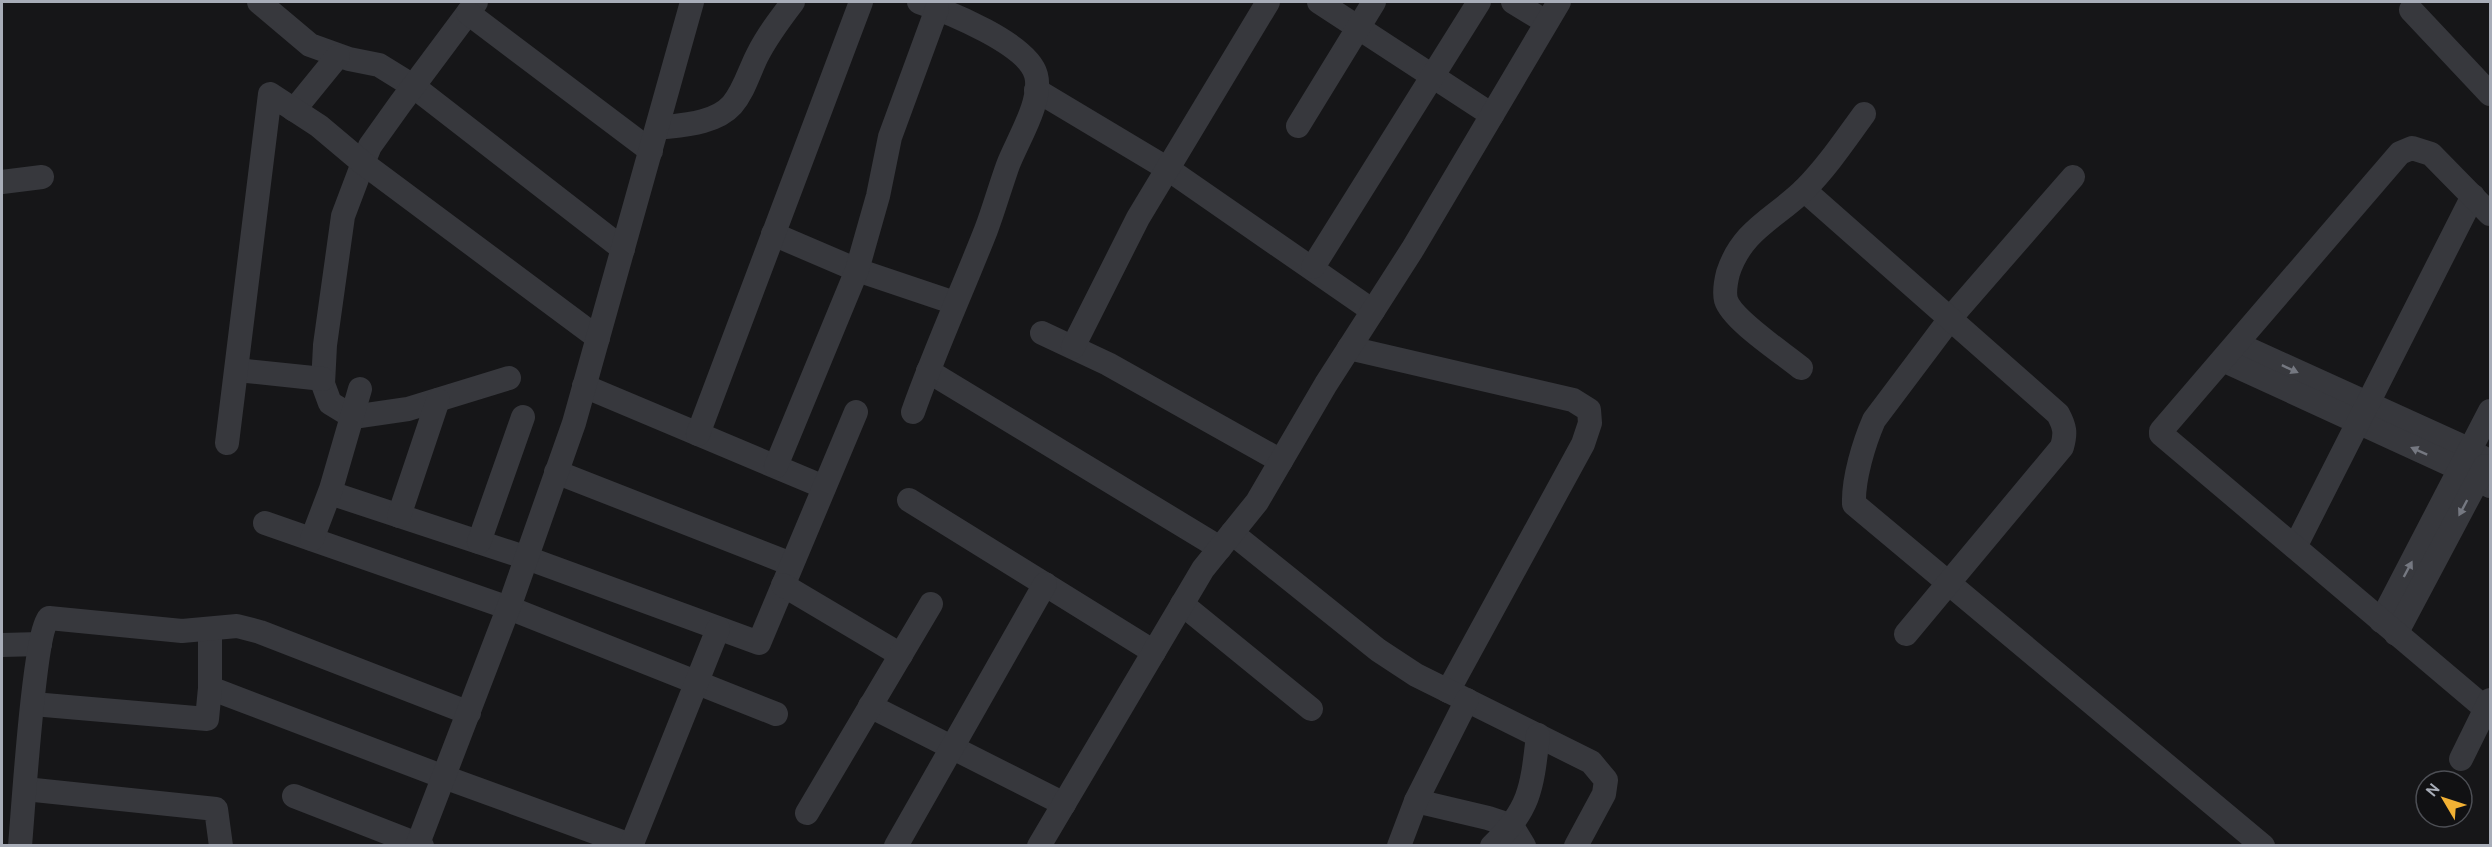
<svg xmlns="http://www.w3.org/2000/svg" width="2492" height="847" viewBox="0 0 2492 847" font-family="Cabin,sans-serif">
<rect width="100%" height="100%" fill="#161618"/>
<g fill="none" stroke-linecap="round" stroke-linejoin="round">
<g stroke="#37383d" stroke-width="24">
<path d="M259,2l51,43 39,14 30,6 34,21 210,163"/>
<path d="M476,2l-76,102 -30,42 -7,17 -20,53 -18,129 -2,39 7,19 23,14 55,-8 101,-31"/>
<path d="M1319,2l173,113"/>
<path d="M1513,2l33,20"/>
<path d="M2411,10l79,84"/>
<path d="M468,13l183,138"/>
<path d="M1036,90l132,79 205,142"/>
<path d="M294,110l44,-54"/>
<path d="M1298,126l76,-124"/>
<path d="M658,128c23,-3 57,-4 74,-23 12,-14 17,-33 25,-49 10,-20 23,-37 36,-54"/>
<path d="M2073,177l-120,138 -79,105c-10,23 -21,59 -20,84l409,342"/>
<path d="M2,182l40,-5"/>
<path d="M1804,190l254,224c7,13 8,19 4,33l-156,187"/>
<path d="M773,234l84,36 98,33"/>
<path d="M1313,267l166,-265"/>
<path d="M1042,333l66,31 173,97"/>
<path d="M2237,344l229,104 24,14"/>
<path d="M1073,347l65,-129 130,-216"/>
<path d="M1349,348l224,52 16,10 1,13 -7,21 -135,247"/>
<path d="M2223,360l233,107 34,19"/>
<path d="M1801,368c-18,-15 -69,-48 -75,-68 -2,-8 0,-19 2,-27 14,-43 46,-54 76,-83 23,-23 41,-50 60,-76"/>
<path d="M237,370l86,9"/>
<path d="M928,371l292,177"/>
<path d="M584,386l240,101"/>
<path d="M913,412c22,-62 49,-121 73,-182 8,-21 14,-43 22,-65 9,-24 35,-64 28,-90 -8,-31 -87,-63 -117,-73"/>
<path d="M698,434l163,-432"/>
<path d="M227,443l43,-349 49,32 44,37 235,175"/>
<path d="M776,466l81,-196 21,-74 12,-59 47,-128"/>
<path d="M556,472l235,92"/>
<path d="M330,493l197,65 232,85 97,-231"/>
<path d="M909,500l245,152"/>
<path d="M399,516l39,-116"/>
<path d="M265,523l244,85 267,106"/>
<path d="M1232,533l146,117 38,25 175,87 15,18 -2,14 -28,52"/>
<path d="M312,539l19,-50 29,-100"/>
<path d="M479,542l44,-125"/>
<path d="M2295,547l178,-351"/>
<path d="M783,585l118,70"/>
<path d="M1182,604l129,105"/>
<path d="M2381,621l109,-210"/>
<path d="M2396,634l89,-168"/>
<path d="M2,645l38,-1"/>
<path d="M210,688l234,89 189,69"/>
<path d="M33,704l174,15 3,-31v-59"/>
<path d="M870,706l194,98"/>
<path d="M2486,709l-325,-275v-3l239,-278 12,-5 19,6 59,60"/>
<path d="M2461,759l29,-59"/>
<path d="M25,789l191,20 5,37"/>
<path d="M294,796l128,50"/>
<path d="M1416,801l72,17 24,8 12,20"/>
<path d="M807,813l124,-209"/>
<path d="M20,846c3,-34 14,-213 29,-228l133,13 55,-5 23,6 209,81"/>
<path d="M417,846l96,-250 61,-173 118,-421"/>
<path d="M631,846l87,-217"/>
<path d="M896,846l149,-262"/>
<path d="M1039,846l164,-277 54,-67 69,-118 86,-134 147,-248"/>
<path d="M1399,846l17,-45 51,-101"/>
<path d="M1492,846c39,-38 40,-59 46,-111"/>
</g>
</g>
<defs><path id="oneway-solid" d="M-6-.8H1V-3.2L6.5 0L1 3.2V.8H-6Z" transform="scale(1.5)"/></defs>
<g fill="#757881">
<use href="#oneway-solid" transform="translate(2290 369) rotate(25)"/>
<use href="#oneway-solid" transform="translate(2419 451) rotate(-156)"/>
<use href="#oneway-solid" transform="translate(2463 508) rotate(118)"/>
<use href="#oneway-solid" transform="translate(2408 569) rotate(-62)"/>
</g>
<rect width="2492" height="847" fill="none" stroke="#a8adb8" stroke-width="6"/>
<g transform="translate(2444 799) rotate(309)"><circle r="28" fill="#111113" stroke="#4d4f55" stroke-width="1.5"/>
<path d="M0-4.5L10 22L0 15L-10 22Z" fill="#f2b134"/>
<text y="-9" font-size="16" font-weight="bold" text-anchor="middle" fill="#a8adb8">N</text>
</g>
</svg>
